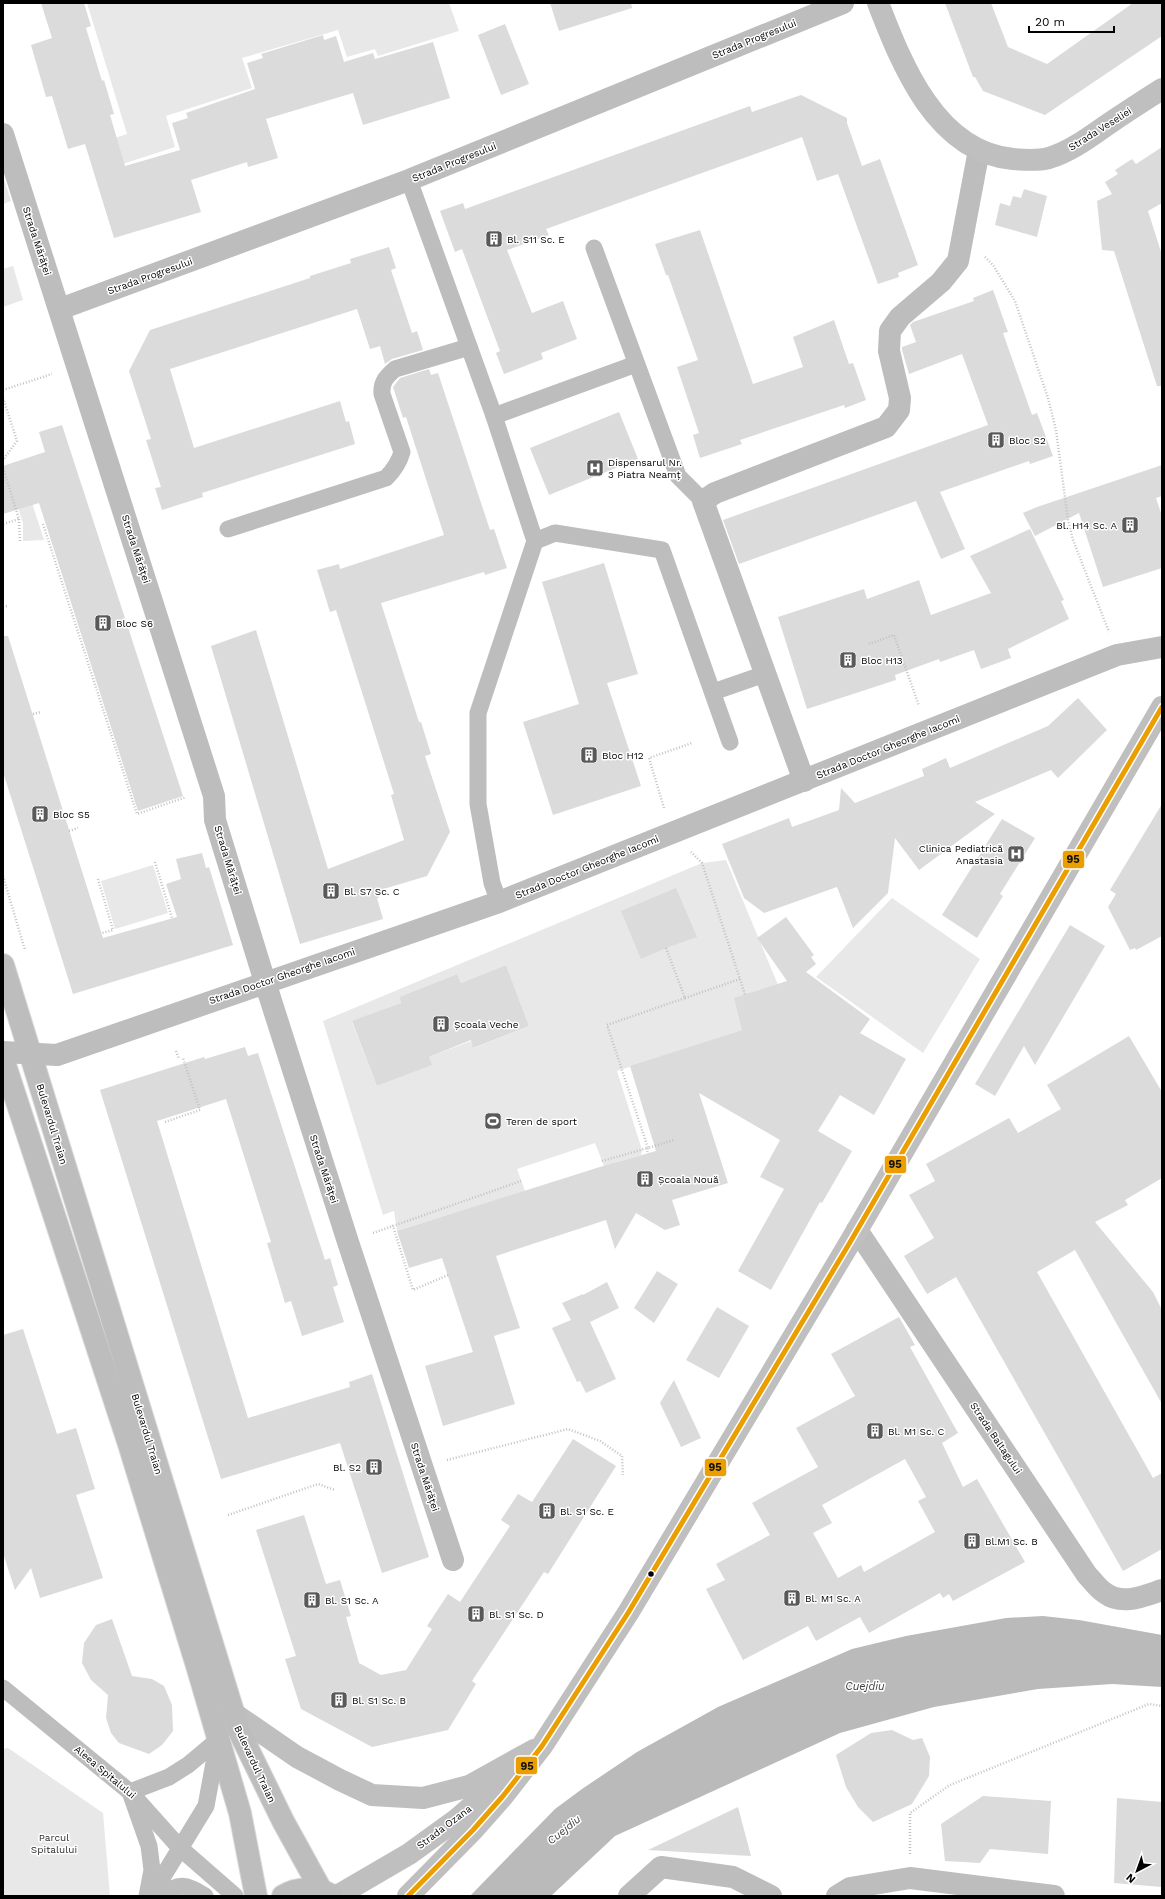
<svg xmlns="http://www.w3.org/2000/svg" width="1165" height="1899" viewBox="0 0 1165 1899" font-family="'Work Sans',sans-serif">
<rect width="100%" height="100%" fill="#fff"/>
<g fill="#e8e8e8" fill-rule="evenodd">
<path d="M87,3h362l10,28 -81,25 -3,-7 -28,8 -9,-27 -96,28 10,30 -86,28 9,31 -74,24 -8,-26 34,-11z"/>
<path d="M3,176l8,25 -8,3z"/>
<path d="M13,266l10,34 -20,7v-38z"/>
<path d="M19,463l25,77 -21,1v-18l-18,-56z"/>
<path d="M726,860l55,132 -42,5 3,33 -125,41 25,79 -1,5 -37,11 -9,-23 -78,26 8,22 -128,40 -3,-20 -11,4 -60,-194 379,-158zM506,965l23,61 -55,22 -3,-7 -42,16 2,8 -54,21 -25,-64 49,-19 -2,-6 58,-23 4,9z"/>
<path d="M153,865l15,48 -53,16 -14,-48z"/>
<path d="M892,898l88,61 -57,94 -107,-76z"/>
<path d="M8,1748l95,65 7,83h-107v-147z"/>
</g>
<path fill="#bababa" d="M1043,1616l36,4 83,15v52l-50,-3 -74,5 -104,18 -94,26 -225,103 -64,60h-81l85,-87 27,-20 55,-37 81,-45 134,-58 54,-13 100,-18z"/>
<g fill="#dbdbdb" fill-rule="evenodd">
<path d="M41,3h43l7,23 -5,2 16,53 2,-1 10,34 -4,1 15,51 55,-16 -8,-27 16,-5 -2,-5 69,-24 -8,-26 16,-5 -2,-4 62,-19 1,5 12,-4 8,26 29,-9 2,6 58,-17 17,56 -87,27 -10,-32 -87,26 12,39 -30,9 -1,-5 -56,18 10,32 -87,26 -29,-94 -17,5 -16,-53 -6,1 -15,-52 21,-7z"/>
<path d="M550,3h81l1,5 -73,23z"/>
<path d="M945,3h46l17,44 39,17 86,-61h29v33l-117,79 -62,-24 -8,-14h-2z"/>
<path d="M505,24l24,60 -28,11 -23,-60z"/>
<path d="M801,95l46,23v5l15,43 18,-7 38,106 -20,8 1,4 -21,7 -40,-110 -21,7 -15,-44 -256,92 3,6 -42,15 25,63 31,-12 14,38 -36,14 2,6 -39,15 -8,-21 4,-2 -38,-102 -7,3 -15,-41 23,-8 2,6 285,-103 2,6z"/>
<path d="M1162,147v56l-14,8 14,44v131h-5l-43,-135 -12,-1 -5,-49 15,-7 -7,-12 13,-8 -3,-4 17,-11 4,5z"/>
<path d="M1024,189l23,7 -10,41 -42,-12 5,-22 10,3 3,-10 8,2z"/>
<path d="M700,230l53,154 50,-17 -10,-30 41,-17 15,44 4,-1 13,37 -21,8 -1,-3 -104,35 2,4 -42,14 -7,-23 6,-2 -22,-66 21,-7 -30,-85h-2l-11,-31z"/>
<path d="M389,247l7,21 -5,2 21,63 5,-2 6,19 -31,9 -7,5 -5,-18 -10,3 -13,-40 -187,60 24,79 146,-47 6,21 3,-1 6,23 -153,49 1,4 -41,13 -7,-22 6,-1 -15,-47 5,-1 -22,-68 21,-41 160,-52v-2l41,-13 -1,-4z"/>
<path d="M993,290l15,42 -5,1 29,82 5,-2 16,43 -23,8 -1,-3 -89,31 25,57 -24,10 -25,-58 -177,63 -16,-44 265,-95 -26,-71 -53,20 -7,-24v-3l14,-5 -6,-17 3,-3 61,-21 -1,-3z"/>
<path d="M429,369l2,6 7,-2 52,157 4,-1 13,39 -22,7 -1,-3 -103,31 38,119h2l10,32 -6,2 25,76 -23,44 -50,15 2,7h-2l6,21 -83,25 -89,-298 45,-16 72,239 76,-29 -13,-45 3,-1 -58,-184 -6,2 -13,-42 22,-6 1,5 104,-34 -38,-118 -3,1 -10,-31 7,-9z"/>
<path d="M619,412l19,47 -89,36 -19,-47z"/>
<path d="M62,425l121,371 -45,15 -99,-308 -36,11v-48l42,-14 -6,-20z"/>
<path d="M1162,465v31l-6,2 6,18v52l-59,19 -24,-74 -44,23 -12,-23 14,-6z"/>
<path d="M1030,529l34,71 -3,1 8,18 -61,30 3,9 -30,11 -7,-19 -34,12 -1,-3 -44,16 1,5 -89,29 -29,-92 86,-28 3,10 52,-19 12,35 60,-22 -21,-37z"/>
<path d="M604,563l34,111 -31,9 34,103 -88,29 -30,-93 56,-18 -37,-122z"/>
<path d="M3,636h5l95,302 74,-21 -11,-33 15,-5 -5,-20 26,-6 4,15 3,-1 24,78 -160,49 -70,-222z"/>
<path d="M1078,698l29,32 -49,48 -7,-8 -76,32 20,12 -76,56 -24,-32 -7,55 -35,35 -16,-41 -73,26 -20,-15 -22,-54 67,-26 3,9 47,-17 2,-22 14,15 69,-27 -2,-7 24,-11 4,10 98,-42z"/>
<path d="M1162,804v132l-26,14 -1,-2 -5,2 -22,-43 8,-13 -6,-4z"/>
<path d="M1002,819l33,19 -35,56 3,2 -26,42 -35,-23z"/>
<path d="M676,888l21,49 -31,11 -25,11 -20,-48z"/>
<path d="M786,917l28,38 -3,2 5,7 -10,8 64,47 -10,14 46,26 -32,56 -34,-20 -22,36 34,20 -30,52 -2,-1 -49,88 -33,-19 46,-82 -24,-12 20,-37 -81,-47 29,90 -56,17 8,25 -15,5 -29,-17 -21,36 -9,-29 -110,36 24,72 -26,8 21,68 -72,22 -18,-60 48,-14 -31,-94 -33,10 -12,-37 206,-65 53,-15 -26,-85 112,-36 -8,-32 53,-17 -30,-43z"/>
<path d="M1070,925l35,21 -70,119 -11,-19 -29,50 -20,-12z"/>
<path d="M506,965l23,61 -56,22 -2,-8 -42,17 3,8 -55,21 -25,-65 49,-18 -2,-6 58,-23 4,9z"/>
<path d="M1129,1036l33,56v86l-37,22 3,5 -33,17 58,70 9,18v94l-87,-154 -38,22 116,206 9,-5v76l-39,22 -167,-294 -29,17 -23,-38 30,-18 -25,-43 26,-14 -9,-17 83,-46 9,15 43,-24 -14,-24z"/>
<path d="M245,1047l3,9 10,-3 67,207 5,-2 8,27 -5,2 11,35 -42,14 -11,-35 -6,2 -18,-60 4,-1 -45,-143 -69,22 91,297 102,-31 -1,-5 23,-8 57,183 -47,16 -42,-130 -119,36 -121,-389 104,-33 1,2z"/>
<path d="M657,1271l21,13 -24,39 -20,-15z"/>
<path d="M607,1282l12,26 -29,14 26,57 -30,14 -6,-12 -3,1 -25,-54 19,-8 -9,-17 21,-9v1z"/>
<path d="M717,1307l32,19 -30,52 -33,-18z"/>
<path d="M899,1317l16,28 -5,2 48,86 -16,10 21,44 14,-8 48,83 -72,39 -4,-7 -6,4 -3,-5 -71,40 -9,-16 -44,24 -8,-15 -65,34 -37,-71 19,-9 -9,-16 54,-29 -18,-32 66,-36 -22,-39 59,-32 -24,-42zM905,1459l21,38 -8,4 17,31 -71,40 -3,-7 -23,13 -25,-45 19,-10 -10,-18z"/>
<path d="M23,1329l34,105 19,-6 19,61 -19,6 27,83 -63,20 -9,-30 -16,22 -12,-37v-218z"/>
<path d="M674,1380l27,58 -20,9 -21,-44z"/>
<path d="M573,1439l43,27 -68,108 -4,-2 -72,109 4,3 -28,46 -76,17 -71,-38 -16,-50 11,-3 -40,-126 48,-15 22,69 14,-4 11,36 -5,1 13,46 22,12 25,-5 26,-41 -5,-3 21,-32 12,8 50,-76 -9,-6 17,-26 14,8z"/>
<path d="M112,1619l20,57 20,3 12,7 8,19 1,26 -11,14 -13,9 -30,-11 -8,-10 -5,-15 2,-23 -17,-15 -9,-17 2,-20 12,-18z"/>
<path d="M892,1730l21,10 9,-2 8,19 -1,19 -17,28 -39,18 -15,-15 -12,-20 -10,-32 35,-22z"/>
<path d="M983,1796l68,5 -3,53 -58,-5 -10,14 -35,-2 -4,-37z"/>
<path d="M1117,1798l45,4v85l-48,-4z"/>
<path d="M738,1807l13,49 -103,-6z"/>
</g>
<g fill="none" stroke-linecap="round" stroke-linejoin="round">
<defs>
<g id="primary">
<path d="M3,965l236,766 44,90 38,69"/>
<path d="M3,1059l126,385 69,225 42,144 16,83"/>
<path d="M283,1896c14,-9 34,-9 48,-1"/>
</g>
</defs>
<use href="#primary" stroke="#dbdbdb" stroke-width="24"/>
<g stroke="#c2c2c2" stroke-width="2.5" stroke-dasharray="1 2" stroke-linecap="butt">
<path d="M985,257l8,8 22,36 33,97 8,32 12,90 5,20 36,92"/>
<path d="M3,390l49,-16"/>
<path d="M3,398l14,43 -14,19"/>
<path d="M3,468l16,51 -16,5"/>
<path d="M19,519l1,23"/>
<path d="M43,524l94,290 49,-17"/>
<path d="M3,607l4,-1"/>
<path d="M869,644l25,-9 25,71"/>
<path d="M33,714l8,-2"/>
<path d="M664,808l-15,-50 43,-15"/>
<path d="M69,831l9,-3"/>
<path d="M155,862l17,56"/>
<path d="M3,876l22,74"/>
<path d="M98,879l15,51 -11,3"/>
<path d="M666,948l19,50 -78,27 41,123 26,-8"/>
<path d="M740,979l5,16"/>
<path d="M685,998l55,-19 -38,-116 -11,-11"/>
<path d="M176,1051l3,8"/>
<path d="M165,1122l35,-12 -17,-52"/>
<path d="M602,1161l46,-13 -1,5"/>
<path d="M373,1233l20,-7"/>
<path d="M448,1275l-35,15 -20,-64 128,-45"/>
<path d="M447,1460l121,-31 32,12 22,15 1,19"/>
<path d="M228,1515l90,-31 17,6"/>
<path d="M910,1854v-41l40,-28 199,-81 13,2"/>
</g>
<g stroke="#bdbdbd" stroke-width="17">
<path d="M409,180l85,236"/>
<path d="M594,248l84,228 25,25"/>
<path d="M228,529l158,-51c8,-8 13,-15 16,-26l-20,-58c-1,-12 4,-17 13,-25l74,-22"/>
<path d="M535,541l20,-8 107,17 68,192"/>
<path d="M713,692l52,-18"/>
<path d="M499,902l-7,-19 -14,-79v-91l57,-172 -41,-125 142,-52"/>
<path d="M3,1688l127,104 50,56 55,48"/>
<path d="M147,1896l5,-26 -3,-24 -19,-54 39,-15 19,-12 31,-26"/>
<path d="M151,1896l55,-90 12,-65"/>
<path d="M159,1896c21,-13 25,-13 46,0"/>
</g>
<g stroke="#bdbdbd" stroke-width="22">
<path d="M3,134l211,662 1,24 50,162 83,260 105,318"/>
<path d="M60,309l349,-129 434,-177"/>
<path d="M804,781l-101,-280 12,-8 171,-66 13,-17 1,-12 -11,-47 1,-20 10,-14 41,-35 17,-21 21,-111"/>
<path d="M3,1052l54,3 442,-153 618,-247 45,-8"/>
<path d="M857,1230l230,345c6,6 11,14 18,18 17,13 39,3 57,-3"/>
<path d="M629,1896l32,-29 72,10 38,19"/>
<path d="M837,1896l13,-8 60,-10 144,18"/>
</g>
<g stroke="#bfbfbf" stroke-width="22">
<path d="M878,3c24,62 58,149 135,156 11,1 24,2 36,-1 20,-6 38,-19 55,-31 19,-13 39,-26 58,-38"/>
<path d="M233,1713l64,44 43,23 32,15 51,3 46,-12 65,-36"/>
<path d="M337,1896l72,-42 47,-34 46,-40"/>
<path d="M408,1896l65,-66 30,-34 39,-50 86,-133 221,-369 313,-537"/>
</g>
<use href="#primary" stroke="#bdbdbd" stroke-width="22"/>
<defs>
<path id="bus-1" d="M408,1896l65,-66 30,-34 39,-50 86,-133 221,-369 313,-537"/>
</defs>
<use href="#bus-1" stroke="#fff" stroke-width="8"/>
<use href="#bus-1" stroke="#eb9e00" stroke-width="5"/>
</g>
<defs>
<symbol id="building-square" viewBox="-11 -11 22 22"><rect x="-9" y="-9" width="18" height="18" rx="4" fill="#595959" stroke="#fff"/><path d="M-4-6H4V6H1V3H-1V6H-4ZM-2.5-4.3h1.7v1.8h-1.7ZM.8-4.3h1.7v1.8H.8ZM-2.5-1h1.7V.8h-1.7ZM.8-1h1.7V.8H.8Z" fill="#fff"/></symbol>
<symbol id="hospital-square" viewBox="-11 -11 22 22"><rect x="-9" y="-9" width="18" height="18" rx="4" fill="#595959" stroke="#fff"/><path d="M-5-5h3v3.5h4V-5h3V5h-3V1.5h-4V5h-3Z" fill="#fff"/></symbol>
<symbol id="stadium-square" viewBox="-11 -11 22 22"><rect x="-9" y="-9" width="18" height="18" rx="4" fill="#595959" stroke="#fff"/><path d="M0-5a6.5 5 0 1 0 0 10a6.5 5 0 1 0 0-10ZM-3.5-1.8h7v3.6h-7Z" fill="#fff"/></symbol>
</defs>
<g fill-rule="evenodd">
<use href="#building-square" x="484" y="229" width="20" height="20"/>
<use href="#building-square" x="986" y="430" width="20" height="20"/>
<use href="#hospital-square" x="585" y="458" width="20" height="20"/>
<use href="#building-square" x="1120" y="515" width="20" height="20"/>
<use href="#building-square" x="93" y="613" width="20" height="20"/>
<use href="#building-square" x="838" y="650" width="20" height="20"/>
<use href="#building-square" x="579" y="745" width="20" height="20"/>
<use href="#building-square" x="30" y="804" width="20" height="20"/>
<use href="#hospital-square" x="1006" y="844" width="20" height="20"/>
<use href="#building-square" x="321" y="881" width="20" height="20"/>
<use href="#building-square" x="431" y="1014" width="20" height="20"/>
<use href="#stadium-square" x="483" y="1111" width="20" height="20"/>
<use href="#building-square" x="635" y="1169" width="20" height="20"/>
<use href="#building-square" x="865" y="1421" width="20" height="20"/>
<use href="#building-square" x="364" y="1457" width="20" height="20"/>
<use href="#building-square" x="537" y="1501" width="20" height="20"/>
<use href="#building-square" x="962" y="1531" width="20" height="20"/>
<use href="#building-square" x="782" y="1588" width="20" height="20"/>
<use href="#building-square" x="302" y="1590" width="20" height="20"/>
<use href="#building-square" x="466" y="1604" width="20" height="20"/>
<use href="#building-square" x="329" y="1690" width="20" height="20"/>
</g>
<circle fill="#000" stroke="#fff" stroke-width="1.5" cx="651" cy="1574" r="3.5"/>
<g text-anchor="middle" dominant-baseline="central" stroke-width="3" stroke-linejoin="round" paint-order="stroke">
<g font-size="10" fill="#000" stroke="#fff">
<text transform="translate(754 39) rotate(-22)">Strada Progresului</text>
<text transform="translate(1100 129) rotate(-32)">Strada Veseliei</text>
<text transform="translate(454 162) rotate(-22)">Strada Progresului</text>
<text transform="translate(37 241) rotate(72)">Strada Mărăței</text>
<text transform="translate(150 276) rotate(-20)">Strada Progresului</text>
<text transform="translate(136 549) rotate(72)">Strada Mărăței</text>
<text transform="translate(888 747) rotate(-22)">Strada Doctor Gheorghe Iacomi</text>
<text transform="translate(228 860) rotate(73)">Strada Mărăței</text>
<text transform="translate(587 867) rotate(-22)">Strada Doctor Gheorghe Iacomi</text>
<text transform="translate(282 976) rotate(-19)">Strada Doctor Gheorghe Iacomi</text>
<text transform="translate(52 1124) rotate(73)">Bulevardul Traian</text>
<text transform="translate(324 1169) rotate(72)">Strada Mărăței</text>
<text transform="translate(147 1434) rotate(73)">Bulevardul Traian</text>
<text transform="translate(996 1438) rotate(56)">Strada Baltagului</text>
<text transform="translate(425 1477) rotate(72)">Strada Mărăței</text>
<text transform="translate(255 1764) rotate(65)">Bulevardul Traian</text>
<text transform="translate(105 1772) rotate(40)">Aleea Spitalului</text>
<text transform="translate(444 1827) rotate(-37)">Strada Ozana</text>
</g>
<g font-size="10" fill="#000" stroke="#fff" text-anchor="start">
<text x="507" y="239">Bl. S11 Sc. E</text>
<text x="1009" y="440">Bloc S2</text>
<text x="608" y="462">Dispensarul Nr.<tspan x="608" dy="12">3 Piatra Neamț</tspan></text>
<text x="1117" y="525" text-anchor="end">Bl. H14 Sc. A</text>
<text x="116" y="623">Bloc S6</text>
<text x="861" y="660">Bloc H13</text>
<text x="602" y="755">Bloc H12</text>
<text x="53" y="814">Bloc S5</text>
<text x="1003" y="848" text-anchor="end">Clinica Pediatrică<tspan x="1003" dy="12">Anastasia</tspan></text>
<text x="344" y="891">Bl. S7 Sc. C</text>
<text x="454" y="1024">Școala Veche</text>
<text x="506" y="1121">Teren de sport</text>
<text x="658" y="1179">Școala Nouă</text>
<text x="888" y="1431">Bl. M1 Sc. C</text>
<text x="361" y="1467" text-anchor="end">Bl. S2</text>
<text x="560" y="1511">Bl. S1 Sc. E</text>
<text x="985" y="1541">Bl.M1 Sc. B</text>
<text x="805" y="1598">Bl. M1 Sc. A</text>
<text x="325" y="1600">Bl. S1 Sc. A</text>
<text x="489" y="1614">Bl. S1 Sc. D</text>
<text x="352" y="1700">Bl. S1 Sc. B</text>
</g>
<g font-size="10" fill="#2c2c2c" stroke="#fff">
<text x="54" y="1837">Parcul<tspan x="54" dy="12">Spitalului</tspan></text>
</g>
<g font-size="11" font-style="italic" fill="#3d3d3d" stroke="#fff">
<text x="865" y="1686">Cuejdiu</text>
<text transform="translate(564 1830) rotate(-39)">Cuejdiu</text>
</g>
</g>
<g stroke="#fff" stroke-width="1.5">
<rect x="1062" y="850" width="23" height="19" rx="4" fill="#eb9e00"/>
<rect x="884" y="1155" width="23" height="19" rx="4" fill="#eb9e00"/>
<rect x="704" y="1458" width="23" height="19" rx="4" fill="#eb9e00"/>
<rect x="515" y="1756" width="23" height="19" rx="4" fill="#eb9e00"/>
</g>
<g font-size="11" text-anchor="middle" font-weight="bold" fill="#111">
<text x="1073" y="863">95</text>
<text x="895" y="1168">95</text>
<text x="715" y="1471">95</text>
<text x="527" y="1770">95</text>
</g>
<rect width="1165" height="1899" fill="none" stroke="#000000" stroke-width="8"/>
<g transform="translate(1137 1871) rotate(221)" stroke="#ffffff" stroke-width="3" paint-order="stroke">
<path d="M0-3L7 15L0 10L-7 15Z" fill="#000000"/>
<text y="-6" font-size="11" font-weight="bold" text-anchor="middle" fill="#000000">N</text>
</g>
<path d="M1029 26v6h85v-6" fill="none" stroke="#000000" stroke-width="2"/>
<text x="1035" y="26" font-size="12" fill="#000000" stroke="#ffffff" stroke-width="3" paint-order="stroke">20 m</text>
</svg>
